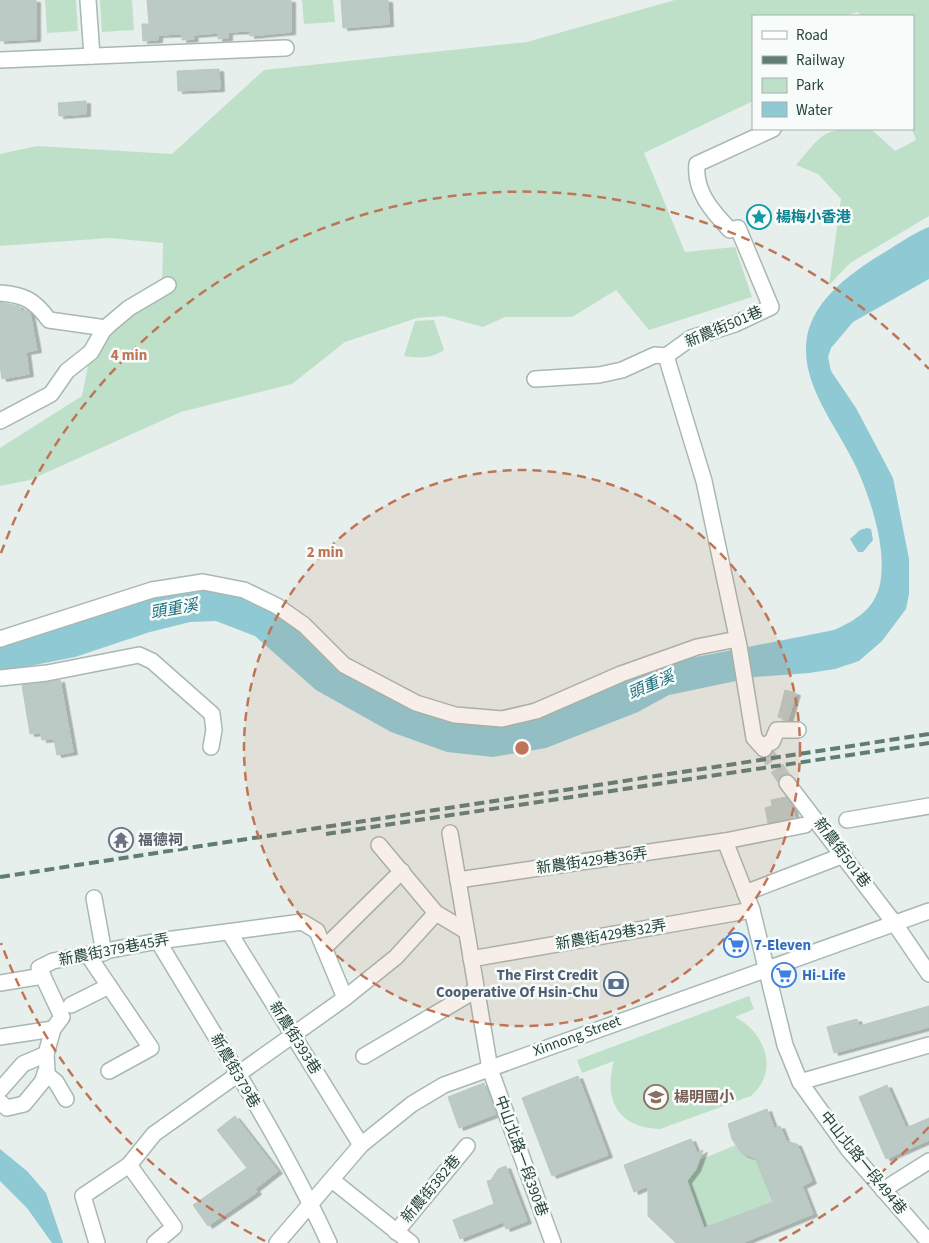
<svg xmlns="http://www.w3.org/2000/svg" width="929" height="1243" viewBox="0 0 929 1243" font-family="'Source Sans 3','Noto Sans TC',sans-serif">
<defs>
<filter id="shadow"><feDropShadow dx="4.5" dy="2.5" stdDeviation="0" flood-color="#0004"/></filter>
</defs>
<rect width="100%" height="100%" fill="#e6efeb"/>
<g fill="#bfe0c8">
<path d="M45,0h31l2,31 -31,2z"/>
<path d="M100,0h32l2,30 -32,2z"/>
<path d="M302,0h31l2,22 -31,2z"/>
<path d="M675,0h254v216l-79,47 -21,22 12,-86 -23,-25 -22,-9c31,-36 26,-36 75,-36l24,22 21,-11 -4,-11 1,-113h-52l-3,-4 -15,4h-90v85l-109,52 41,99 50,-5 17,50 -103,33 -33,-40 -44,27h-67l-22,10 -40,-11 -26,2 -72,24 -53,42 -111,28 -151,68 -30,6v-38l82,-52 10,-50 70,-56 1,-47 -54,-5 -109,8v-92l37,-8 135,8 92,-84 263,-28z"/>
<path d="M434,320l10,30c-13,9 -25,8 -40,6l11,-35z"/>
<path d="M749,996l5,13 -19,8c30,15 45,54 16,79l-91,33c-42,-1 -57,-29 -46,-68l-32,12 -5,-13z"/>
<path d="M736,1145l6,9 13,4 18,44 -69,26 -17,-47 9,-12 3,-9z"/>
</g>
<g fill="#8ec9d4">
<path d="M929,227v52l-76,43 -22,26 -3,9 3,14 25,37 37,70 16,81v35l-3,15 -24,32 -23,20 -24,8 -26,4 -54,4 -86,18 -31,17 -92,36 -53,9 -46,-5 -56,-20 -75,-42 -61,-54 -39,-15 -26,1 -40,10 -75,25 -75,15v-29l156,-50 46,-6 52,13 161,107 30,14 49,6 41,-8 74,-34 67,-24 158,-31c39,-17 51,-35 47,-79 -3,-27 -12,-55 -23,-80 -17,-39 -54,-80 -52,-125 2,-47 51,-77 87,-99 11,-7 23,-15 36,-20z"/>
<path d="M867,528l4,1 2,11 -10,12h-5l-8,-13 10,-9z"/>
<path d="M0,1149l27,22 19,22 17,50h-11l-25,-35 -27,-27z"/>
</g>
<g fill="#bbcac4" stroke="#b8c9c2" filter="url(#shadow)">
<path d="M0,0h36v39l-36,2z"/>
<path d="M147,0h144v32l-41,4v-5l-22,1v6l-10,1v-6l-25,2 1,4 -12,1v-6l-24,1v5l-15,1 -1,-17h7z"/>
<path d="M341,0h47l1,24 -46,4z"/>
<path d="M219,69l1,20 -42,2 -1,-20z"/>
<path d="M86,101v13l-27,2 -1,-13z"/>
<path d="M0,302l19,4 3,5 5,-1 3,3 7,37 -11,2 3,22 -27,5 -2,-14z"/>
<path d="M60,680l13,72 -16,3 -3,-16 -12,1 -1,-7 -11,1 -8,-49z"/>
<path d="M785,690l11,3 -8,27 -10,-3z"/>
<path d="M786,797l6,8 3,13 -27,5 -3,-15 7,-2 -1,-6z"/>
<path d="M929,1006v21l-95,26 -7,-26 30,-8 2,7z"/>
<path d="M578,1076l30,79 -56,21 -30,-78z"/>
<path d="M484,1083l12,31 -37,14 -11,-31z"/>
<path d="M887,1085l19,43 23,-10v22l-43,19 -27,-62z"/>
<path d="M767,1109l7,19 6,-2 6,15 11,3 15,37 -10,5 11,28 -71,29h-66l-28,-27v-30l-14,6 -10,-27 67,-26 6,14 6,-3 -7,19 -9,12 17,47 69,-26 -18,-44 -13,-4 -10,-15 -4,-15z"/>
<path d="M235,1116l43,55 -23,18 2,3 -49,34 -15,-21 54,-37 -30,-38z"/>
<path d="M506,1166l21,55 -21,8 -3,-7 -43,17 -7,-19 41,-16 -7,-23 4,-1 7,-11z"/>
</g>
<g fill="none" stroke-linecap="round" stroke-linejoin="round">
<path stroke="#bfccc8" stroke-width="15" stroke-dasharray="15 8" stroke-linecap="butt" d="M764,749l23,34"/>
<defs>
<g id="minor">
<path d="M88,0l4,56"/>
<path d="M0,60l286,-12"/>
<path d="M0,293c25,2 34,7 49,27l57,8"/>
<path d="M666,356l25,-18 44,-14 36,-17 -33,-79 -8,2c-18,-19 -36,-39 -33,-66l76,-35"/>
<path d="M535,379l64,-4 23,-5 33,-15 11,1 38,125 35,165 15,92 10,11"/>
<path d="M0,421l51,-27 16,-23 24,-19 13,-23 25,-21 39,-23"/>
<path d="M0,639l152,-49 51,-8 41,8 33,16 27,19 40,40 72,38 39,12 47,4 34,-8 85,-37 76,-27 40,-8"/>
<path d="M0,678l47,-5 92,-18 13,6 60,53 2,16 -3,17"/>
<path d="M762,746l10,-4 5,-12h21"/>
<path d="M787,783l108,141 34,50"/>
<path d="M847,820l82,-14"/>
<path d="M450,833l40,236 63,174"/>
<path d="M725,841l27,69 33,135 15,37 48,67 81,93"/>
<path d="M379,845l57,68 30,18"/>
<path d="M458,880l267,-39 80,-16"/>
<path d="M745,893l99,-38"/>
<path d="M94,898l10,55"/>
<path d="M229,932l132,213"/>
<path d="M158,941c59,99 123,197 171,302"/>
<path d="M324,948l78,-77"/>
<path d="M88,955l63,93 -42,23"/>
<path d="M471,959l281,-49"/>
<path d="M0,983l43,-7"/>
<path d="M71,1005l38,-19"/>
<path d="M0,1037l53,-8"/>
<path d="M364,1056l112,-66"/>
<path d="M45,1073l11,9 10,17"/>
<path d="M800,1082l129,-37"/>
<path d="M0,1090l23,-26 23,-10"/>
<path d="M0,1102l7,6 17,-4 18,-22 5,-12 -1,-16 7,-25 9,-12 -23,-49 14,-7 105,-20 144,-19 15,9 28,67"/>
<path d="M129,1165l45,62 -19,16"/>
<path d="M332,1180l79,63"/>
<path d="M883,1190l46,-29"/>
<path d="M396,1232l71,-86"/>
<path d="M97,1243l-14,-47 46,-31 25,-31 191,-136 51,-41 40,-44"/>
<path d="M277,1243l84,-98 51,-41 32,-19 485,-174"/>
</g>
</defs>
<use href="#minor" stroke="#a8b8b2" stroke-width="18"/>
<use href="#minor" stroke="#fff" stroke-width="15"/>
<g stroke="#5f7d75" stroke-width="4" stroke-dasharray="10 5" stroke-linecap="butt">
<path d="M326,834l603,-91"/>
<path d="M0,877l929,-143"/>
</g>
</g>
<circle cx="522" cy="748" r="278" fill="#c07456" fill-opacity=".12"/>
<g fill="none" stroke="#c07456" stroke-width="2.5" stroke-dasharray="9 6">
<circle cx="522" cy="748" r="278"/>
<path d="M929 1127A556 556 0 0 1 779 1241M265 1241A556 556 0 0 1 1 943M1 553A556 556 0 0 1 929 369"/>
</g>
<defs>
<symbol id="sight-ring" viewBox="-11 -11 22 22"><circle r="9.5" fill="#f7fbf9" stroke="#0f9aa8" stroke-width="1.5"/><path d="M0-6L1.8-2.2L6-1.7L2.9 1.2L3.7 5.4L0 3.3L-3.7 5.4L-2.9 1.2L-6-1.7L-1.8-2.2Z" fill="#0f9aa8"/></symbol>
<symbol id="temple-ring" viewBox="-11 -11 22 22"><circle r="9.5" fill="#f7fbf9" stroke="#6b7280" stroke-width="1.5"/><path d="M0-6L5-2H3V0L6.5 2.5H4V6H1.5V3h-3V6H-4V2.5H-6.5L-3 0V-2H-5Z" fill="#6b7280"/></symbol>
<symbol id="supermarket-ring" viewBox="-11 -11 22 22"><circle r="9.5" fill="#f7fbf9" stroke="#3f7fe0" stroke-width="1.5"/><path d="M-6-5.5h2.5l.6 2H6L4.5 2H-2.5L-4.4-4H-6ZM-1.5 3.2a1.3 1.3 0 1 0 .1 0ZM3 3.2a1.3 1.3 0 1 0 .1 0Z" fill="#3f7fe0"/></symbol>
<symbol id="bank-ring" viewBox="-11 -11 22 22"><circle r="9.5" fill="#f7fbf9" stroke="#5c6f8a" stroke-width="1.5"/><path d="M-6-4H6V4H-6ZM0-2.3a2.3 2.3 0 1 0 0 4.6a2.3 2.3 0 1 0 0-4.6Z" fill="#5c6f8a"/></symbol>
<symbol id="school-ring" viewBox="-11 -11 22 22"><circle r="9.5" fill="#f7fbf9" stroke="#8d6e63" stroke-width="1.5"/><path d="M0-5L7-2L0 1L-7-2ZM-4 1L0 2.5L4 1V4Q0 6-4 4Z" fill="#8d6e63"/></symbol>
</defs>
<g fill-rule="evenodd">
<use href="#sight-ring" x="745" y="203" width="28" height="28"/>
<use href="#temple-ring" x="107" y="826" width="28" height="28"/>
<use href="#supermarket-ring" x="722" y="931" width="28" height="28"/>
<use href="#supermarket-ring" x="770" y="961" width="28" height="28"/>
<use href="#bank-ring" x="602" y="970" width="28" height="28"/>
<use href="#school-ring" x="642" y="1083" width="28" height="28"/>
</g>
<g text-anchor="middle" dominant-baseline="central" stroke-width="5" stroke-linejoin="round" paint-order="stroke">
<g font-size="15" font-weight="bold" fill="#0d838f" stroke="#f7fbf9" text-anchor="start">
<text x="776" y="217">楊梅小香港</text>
</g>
<g font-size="15" fill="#24423a" stroke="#f7fbf9">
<text transform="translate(724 327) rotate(-23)">新農街501巷</text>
<text transform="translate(842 853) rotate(53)">新農街501巷</text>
<text transform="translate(592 861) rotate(-8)">新農街429巷36弄</text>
<text transform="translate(611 935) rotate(-10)">新農街429巷32弄</text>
<text transform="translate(114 950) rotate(-11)">新農街379巷45弄</text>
<text transform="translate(577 1036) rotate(-20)">Xinnong Street</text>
<text transform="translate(295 1038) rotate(58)">新農街393巷</text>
<text transform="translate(235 1071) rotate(60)">新農街379巷</text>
<text transform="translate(521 1156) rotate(70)">中山北路一段390巷</text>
<text transform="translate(863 1163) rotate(51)">中山北路一段494巷</text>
<text transform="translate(431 1189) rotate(-50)">新農街382巷</text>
</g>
<g font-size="15" font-weight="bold" fill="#5b616d" stroke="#f7fbf9" text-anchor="start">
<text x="138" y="840">福德祠</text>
</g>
<g font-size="15" font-weight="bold" fill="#366cbe" stroke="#f7fbf9" text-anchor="start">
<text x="754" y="945">7-Eleven</text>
<text x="802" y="975">Hi-Life</text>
</g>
<g font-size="15" font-weight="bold" fill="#4e5e75" stroke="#f7fbf9" text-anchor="end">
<text x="598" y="975">The First Credit<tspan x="598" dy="17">Cooperative Of Hsin-Chu</tspan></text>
</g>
<g font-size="15" font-weight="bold" fill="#785e54" stroke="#f7fbf9" text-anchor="start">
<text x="674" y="1097">楊明國小</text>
</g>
<g font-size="16" font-style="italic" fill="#1c6f80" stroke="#f7fbf9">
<text transform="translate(174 609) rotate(-10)">頭重溪</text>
<text transform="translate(651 685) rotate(-23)">頭重溪</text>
</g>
</g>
<circle cx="522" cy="748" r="8" fill="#c07456" stroke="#f7fbf9" stroke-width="2.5"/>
<g font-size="15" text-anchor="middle" font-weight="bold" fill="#c07456" stroke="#f7fbf9" stroke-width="5" stroke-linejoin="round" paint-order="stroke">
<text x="129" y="360">4 min</text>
<text x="325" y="557">2 min</text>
</g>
<rect x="752" y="15" width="162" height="115" fill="#f7fbf9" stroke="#a3b1ad"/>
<rect x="762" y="31" width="25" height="8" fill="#ffffff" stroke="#a3b1ad"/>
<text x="796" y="40" font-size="15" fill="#24423a">Road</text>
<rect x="762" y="56" width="25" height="8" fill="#5f7d75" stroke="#a3b1ad"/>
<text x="796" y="65" font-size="15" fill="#24423a">Railway</text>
<rect x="762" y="78" width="25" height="15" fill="#bfe0c8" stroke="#a3b1ad"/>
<text x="796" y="90" font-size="15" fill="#24423a">Park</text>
<rect x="762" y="102" width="25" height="15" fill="#8ec9d4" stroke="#a3b1ad"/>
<text x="796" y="115" font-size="15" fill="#24423a">Water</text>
</svg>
